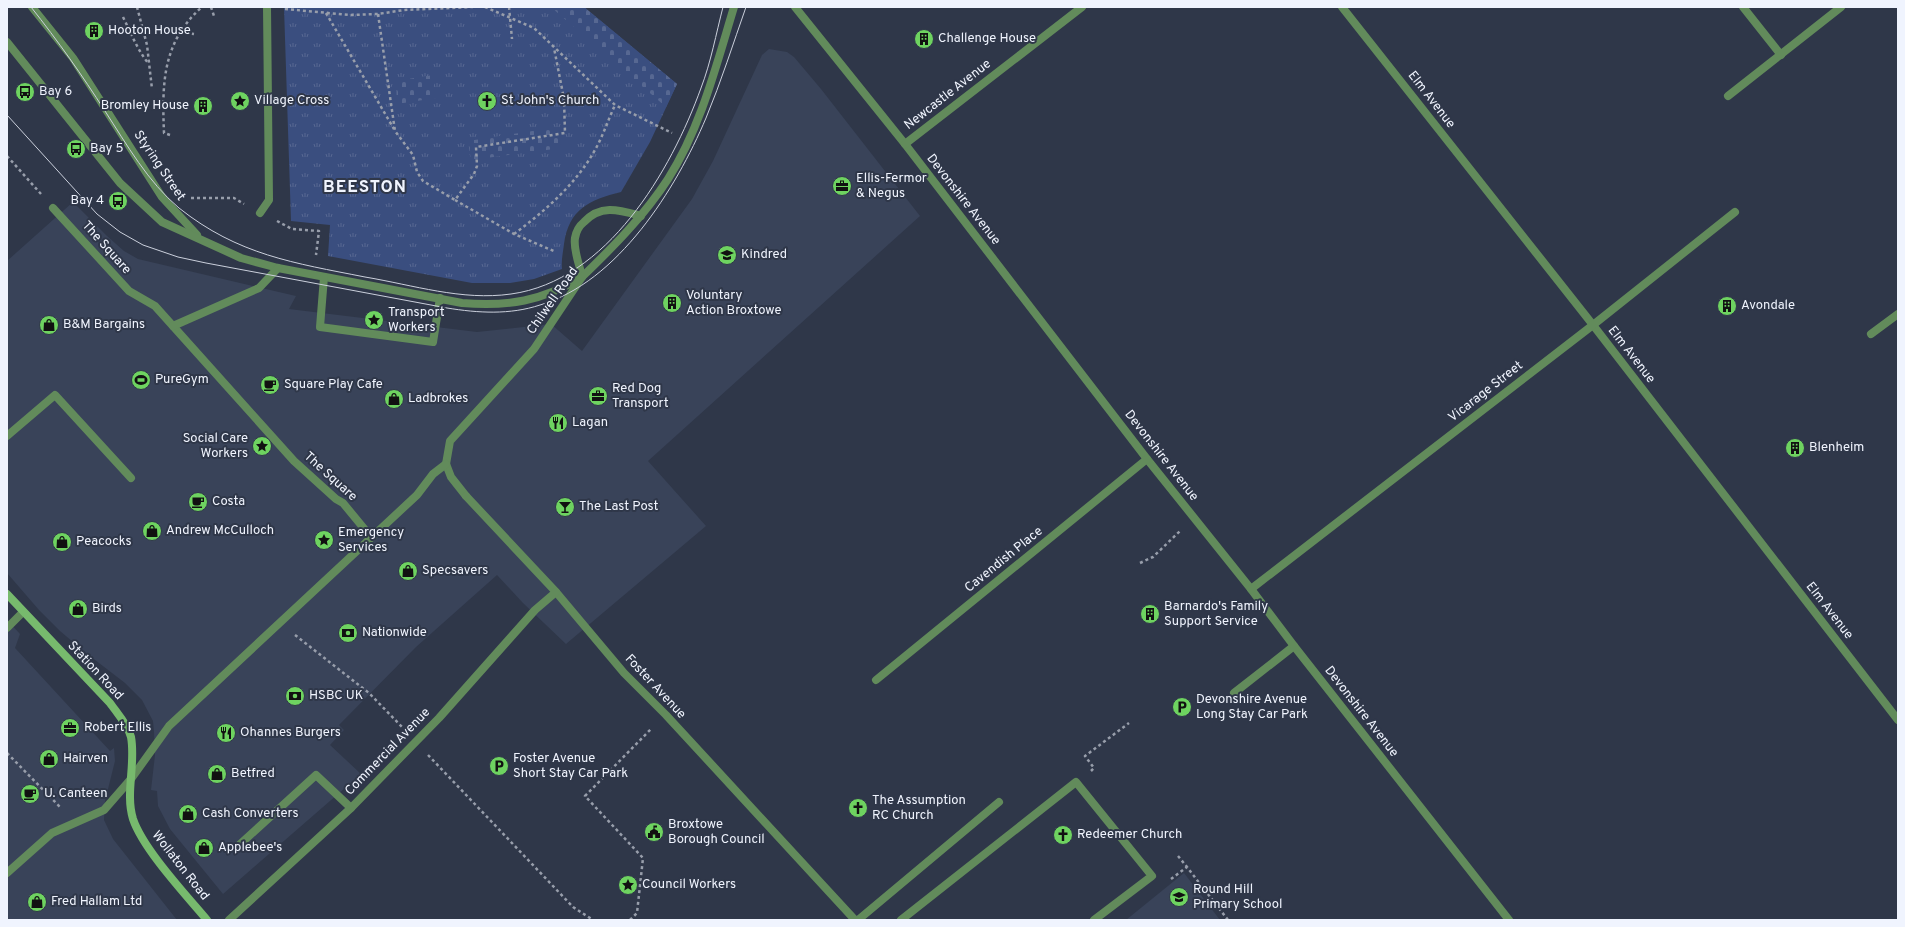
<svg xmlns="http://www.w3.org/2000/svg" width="1905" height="927" viewBox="0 0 1905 927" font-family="Overpass,sans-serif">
<defs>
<pattern id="grass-tufts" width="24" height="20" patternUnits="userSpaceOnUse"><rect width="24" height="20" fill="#3a4e7f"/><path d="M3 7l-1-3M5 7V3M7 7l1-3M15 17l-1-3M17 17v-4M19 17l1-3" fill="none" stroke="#576892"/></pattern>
<pattern id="cemetery-stones" width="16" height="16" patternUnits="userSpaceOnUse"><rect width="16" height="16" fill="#3a4e7f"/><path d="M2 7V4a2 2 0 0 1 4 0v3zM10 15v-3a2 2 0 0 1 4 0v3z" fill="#576892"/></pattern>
</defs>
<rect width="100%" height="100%" fill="#2f3749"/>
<g fill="#394359">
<path d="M769,49l18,3 7,5 27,32 99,127 -272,245 58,65 -140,118 -43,-41 -26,-28 -81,72 -77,78 5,5 -14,15 31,29 -138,120 -53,-65 -12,-23 -1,-15 -6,-1 4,-35 -1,-23 -1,-11 -11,-21 -17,-17 -39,-30 -26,-22 -21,-21 -32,-37v-312l66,-59 34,34 17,15 14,8 158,37 -7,13 188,23 74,-8 31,27 110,-152 21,-38 49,-106z"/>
<path d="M7,620l13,14 -5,14 95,103 4,-3 1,13 -10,40 -1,19 9,19 64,81h-170z"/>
<path d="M1184,873l36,47h-94z"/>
</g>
<path fill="url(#grass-tufts)" d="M284,7h300l93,77 -27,58 -29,50c-32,8 -52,17 -57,52 -1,8 -3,17 -2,25l-28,10 -24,4h-38l-144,-27 2,-31 -39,-4z"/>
<g fill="url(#cemetery-stones)">
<path d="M551,7h33l93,77 -11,23z"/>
<path d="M433,75l3,23 -39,6 -1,-23z"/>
<path d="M559,127l3,21 -91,12 -3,-19z"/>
</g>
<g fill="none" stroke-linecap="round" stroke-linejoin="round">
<g stroke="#989eab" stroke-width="2.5" stroke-dasharray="3 3" stroke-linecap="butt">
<path d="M137,7l10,38 5,44"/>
<path d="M211,7l3,9"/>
<path d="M485,7l49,21 81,77 57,28"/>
<path d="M509,7l3,32"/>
<path d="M285,9l65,6 28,-1 26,-4 69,-3"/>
<path d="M326,13l68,116"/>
<path d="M378,14l17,117 18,24 4,17 6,9 32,19 19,-26 3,-8 -1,-19 89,-14 -1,-34 -10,-51"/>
<path d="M123,17c8,16 14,32 25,46"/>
<path d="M180,32l14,2"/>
<path d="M170,135l-6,-2c-2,-49 -2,-91 38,-126"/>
<path d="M7,156l34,38"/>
<path d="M191,198h43l10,6"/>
<path d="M455,200l59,34 42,18"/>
<path d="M277,221l15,8 27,2 -3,24"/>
<path d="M514,234c31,-23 62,-50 81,-84 8,-14 13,-30 20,-45"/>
<path d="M1140,563l13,-6 27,-26"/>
<path d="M295,635l74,58 34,35"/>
<path d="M7,753l54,55"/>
<path d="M428,755l145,152 20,13"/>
<path d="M1091,771l3,-3 -9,-12 44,-33"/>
<path d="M1178,856l9,11"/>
<path d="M1171,879l16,-12 41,53"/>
<path d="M630,920l7,-7 6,-55 -58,-62 67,-68"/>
</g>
<g stroke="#628b5b" stroke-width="8">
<path d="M32,7l41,51 89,139 35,38"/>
<path d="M7,42l113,141 42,39 79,36 37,10 184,35c46,4 80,-2 120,-26 -2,-11 -9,-27 -7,-39 1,-6 4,-12 9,-16 17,-18 35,-12 57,-6"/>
<path d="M324,277l-4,50 113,15 7,-44"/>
<path d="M7,436l48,-41 76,83"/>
<path d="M1234,693l60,-47"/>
<path d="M237,847l79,-72 35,33"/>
<path d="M858,920l141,-118"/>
<path d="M901,920l175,-138 76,94 -58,44"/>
</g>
<g stroke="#628b5b" stroke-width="8">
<path d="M53,208l76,83 26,15 139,155 42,38 7,4 28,34"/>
<path d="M173,326l86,-38 19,-20"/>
<path d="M466,496l-15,-19 -5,-13 4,-23 84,-92 48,-72"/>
<path d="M7,628l16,-16"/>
<path d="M7,873l45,-40 52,-23 27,-31 38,-53 248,-231 16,-21 13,-10"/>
</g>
<g stroke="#628b5b" stroke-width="8">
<path d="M795,7l110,137 242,315 104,130 43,57 215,274"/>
<path d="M1342,7l251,318 305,395"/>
<path d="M1743,7l38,48"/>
<path d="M1728,96l113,-89"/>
<path d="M905,144l177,-137"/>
<path d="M260,213l9,-13 -2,-193"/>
<path d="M582,277c31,-30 62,-61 86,-98 33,-52 48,-113 66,-172"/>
<path d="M1871,334l27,-20"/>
<path d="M466,496l90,96 68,81 42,42 189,205"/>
<path d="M1251,589l342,-264 142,-113"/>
<path d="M876,680l271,-221"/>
<path d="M229,920l122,-112 88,-90 96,-108 21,-18"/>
</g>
<path stroke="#77ba6d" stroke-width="8" d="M7,594l103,109c7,10 18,22 21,34 5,27 -6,56 2,82 10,30 53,76 74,101"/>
<g stroke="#cbd0dc" stroke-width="1">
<path d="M31,7c27,34 51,68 74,104 22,34 43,71 74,97 59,47 115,55 186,69 48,8 97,24 146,17 96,-13 160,-123 190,-206 10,-26 15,-54 22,-81"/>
<path d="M7,115l90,99 23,18 23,13 35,12 28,6 241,45c31,5 63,7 93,-3 78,-23 136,-116 166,-187 15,-36 27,-74 40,-111"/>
</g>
</g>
<defs>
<symbol id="building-disc" viewBox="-11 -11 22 22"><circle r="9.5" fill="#6ed360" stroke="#2f3749"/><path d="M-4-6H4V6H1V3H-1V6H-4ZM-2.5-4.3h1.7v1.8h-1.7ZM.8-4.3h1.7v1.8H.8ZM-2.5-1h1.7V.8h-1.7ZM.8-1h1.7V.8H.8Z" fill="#111"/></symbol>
<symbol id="bus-disc" viewBox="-11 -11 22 22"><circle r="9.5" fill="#6ed360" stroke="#2f3749"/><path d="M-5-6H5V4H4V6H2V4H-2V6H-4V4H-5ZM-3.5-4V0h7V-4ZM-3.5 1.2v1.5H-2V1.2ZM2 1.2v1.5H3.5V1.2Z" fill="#111"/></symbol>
<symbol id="sight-disc" viewBox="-11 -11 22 22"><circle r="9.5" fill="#6ed360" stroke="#2f3749"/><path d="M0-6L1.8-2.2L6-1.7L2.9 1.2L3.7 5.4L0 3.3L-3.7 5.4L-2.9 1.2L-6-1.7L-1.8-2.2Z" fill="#111"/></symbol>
<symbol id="church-disc" viewBox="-11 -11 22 22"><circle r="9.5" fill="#6ed360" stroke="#2f3749"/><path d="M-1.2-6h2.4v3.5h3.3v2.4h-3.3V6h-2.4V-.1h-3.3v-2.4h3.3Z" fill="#111"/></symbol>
<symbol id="office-disc" viewBox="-11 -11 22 22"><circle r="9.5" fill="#6ed360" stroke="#2f3749"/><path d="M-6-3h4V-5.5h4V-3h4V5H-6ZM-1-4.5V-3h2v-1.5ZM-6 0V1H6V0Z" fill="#111"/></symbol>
<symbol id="school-disc" viewBox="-11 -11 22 22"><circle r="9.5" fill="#6ed360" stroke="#2f3749"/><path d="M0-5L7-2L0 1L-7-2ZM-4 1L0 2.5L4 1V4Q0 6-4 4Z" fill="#111"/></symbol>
<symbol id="shop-disc" viewBox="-11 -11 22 22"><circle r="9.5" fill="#6ed360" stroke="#2f3749"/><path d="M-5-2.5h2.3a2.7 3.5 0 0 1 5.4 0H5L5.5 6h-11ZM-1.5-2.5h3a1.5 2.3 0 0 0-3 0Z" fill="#111"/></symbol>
<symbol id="stadium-disc" viewBox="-11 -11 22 22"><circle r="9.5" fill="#6ed360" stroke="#2f3749"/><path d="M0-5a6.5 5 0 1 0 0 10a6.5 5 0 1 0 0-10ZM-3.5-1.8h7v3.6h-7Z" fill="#111"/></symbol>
<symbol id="cafe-disc" viewBox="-11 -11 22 22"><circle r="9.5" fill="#6ed360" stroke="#2f3749"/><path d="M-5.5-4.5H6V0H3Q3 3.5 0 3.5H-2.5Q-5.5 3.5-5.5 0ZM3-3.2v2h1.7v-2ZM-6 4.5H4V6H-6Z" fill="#111"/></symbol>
<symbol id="restaurant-disc" viewBox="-11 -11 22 22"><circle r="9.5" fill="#6ed360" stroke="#2f3749"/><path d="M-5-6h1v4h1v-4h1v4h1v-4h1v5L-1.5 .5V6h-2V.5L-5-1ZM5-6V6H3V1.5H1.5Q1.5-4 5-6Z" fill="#111"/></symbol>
<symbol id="bar-disc" viewBox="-11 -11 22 22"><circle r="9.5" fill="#6ed360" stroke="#2f3749"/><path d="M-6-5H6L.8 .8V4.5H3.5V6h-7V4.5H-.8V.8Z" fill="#111"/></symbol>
<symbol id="bank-disc" viewBox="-11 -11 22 22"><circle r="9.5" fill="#6ed360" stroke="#2f3749"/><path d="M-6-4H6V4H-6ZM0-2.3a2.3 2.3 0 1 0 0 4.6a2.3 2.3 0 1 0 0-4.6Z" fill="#111"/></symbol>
<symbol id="parking-disc" viewBox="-11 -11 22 22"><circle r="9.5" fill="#6ed360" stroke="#2f3749"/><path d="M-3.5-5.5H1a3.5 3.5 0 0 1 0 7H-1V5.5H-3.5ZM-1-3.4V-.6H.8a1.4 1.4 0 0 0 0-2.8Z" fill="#111"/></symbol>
<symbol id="civic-disc" viewBox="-11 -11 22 22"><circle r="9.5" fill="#6ed360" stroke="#2f3749"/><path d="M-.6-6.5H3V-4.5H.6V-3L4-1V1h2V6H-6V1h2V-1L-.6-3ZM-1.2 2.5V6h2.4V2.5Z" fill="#111"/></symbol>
</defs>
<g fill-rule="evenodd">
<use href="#building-disc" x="83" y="20" width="22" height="22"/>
<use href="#building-disc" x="913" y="28" width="22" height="22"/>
<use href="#bus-disc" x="14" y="81" width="22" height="22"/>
<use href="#sight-disc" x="229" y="90" width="22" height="22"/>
<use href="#church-disc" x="476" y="90" width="22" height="22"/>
<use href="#building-disc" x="192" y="95" width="22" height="22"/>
<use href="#bus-disc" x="65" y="138" width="22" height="22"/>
<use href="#office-disc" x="831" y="175" width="22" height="22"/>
<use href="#bus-disc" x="107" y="190" width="22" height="22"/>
<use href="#school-disc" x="716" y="244" width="22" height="22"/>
<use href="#building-disc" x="661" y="292" width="22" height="22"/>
<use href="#building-disc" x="1716" y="295" width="22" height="22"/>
<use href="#sight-disc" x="363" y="309" width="22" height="22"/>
<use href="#shop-disc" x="38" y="314" width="22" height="22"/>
<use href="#stadium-disc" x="130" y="369" width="22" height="22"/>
<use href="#cafe-disc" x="259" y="374" width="22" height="22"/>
<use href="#office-disc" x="587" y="385" width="22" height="22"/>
<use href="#shop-disc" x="383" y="388" width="22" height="22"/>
<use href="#restaurant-disc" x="547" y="412" width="22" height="22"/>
<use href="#sight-disc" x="251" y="435" width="22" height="22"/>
<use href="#building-disc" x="1784" y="437" width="22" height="22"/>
<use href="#cafe-disc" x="187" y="491" width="22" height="22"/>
<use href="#bar-disc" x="554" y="496" width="22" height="22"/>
<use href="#shop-disc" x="141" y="520" width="22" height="22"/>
<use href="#sight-disc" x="313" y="529" width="22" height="22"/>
<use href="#shop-disc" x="51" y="531" width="22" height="22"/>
<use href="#shop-disc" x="397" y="560" width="22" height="22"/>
<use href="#shop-disc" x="67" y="598" width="22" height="22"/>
<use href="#building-disc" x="1139" y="603" width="22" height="22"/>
<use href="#bank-disc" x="337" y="622" width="22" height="22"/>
<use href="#bank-disc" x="284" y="685" width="22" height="22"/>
<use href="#parking-disc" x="1171" y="696" width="22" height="22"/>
<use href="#office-disc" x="59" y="717" width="22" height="22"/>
<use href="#restaurant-disc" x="215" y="722" width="22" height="22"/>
<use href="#shop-disc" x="38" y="748" width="22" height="22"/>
<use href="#parking-disc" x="488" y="755" width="22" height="22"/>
<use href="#shop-disc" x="206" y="763" width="22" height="22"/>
<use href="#cafe-disc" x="19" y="783" width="22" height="22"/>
<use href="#church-disc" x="847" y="797" width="22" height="22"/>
<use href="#shop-disc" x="177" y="803" width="22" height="22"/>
<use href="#civic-disc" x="643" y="821" width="22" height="22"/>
<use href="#church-disc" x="1052" y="824" width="22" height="22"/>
<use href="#shop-disc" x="193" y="837" width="22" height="22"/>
<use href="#sight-disc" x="617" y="874" width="22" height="22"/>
<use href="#school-disc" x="1168" y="886" width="22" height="22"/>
<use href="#shop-disc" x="26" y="891" width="22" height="22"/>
</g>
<g text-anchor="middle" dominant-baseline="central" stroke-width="4" stroke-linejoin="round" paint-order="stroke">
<g font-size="13" fill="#f0f4fe" stroke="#2f3749" text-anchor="start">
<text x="108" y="31">Hooton House</text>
<text x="938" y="39">Challenge House</text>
<text x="39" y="92">Bay 6</text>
<text x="254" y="101">Village Cross</text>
<text x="501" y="101">St John's Church</text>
<text x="189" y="106" text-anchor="end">Bromley House</text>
<text x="90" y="149">Bay 5</text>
<text x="856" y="179">Ellis-Fermor<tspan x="856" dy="15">&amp; Negus</tspan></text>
<text x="104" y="201" text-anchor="end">Bay 4</text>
<text x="741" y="255">Kindred</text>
<text x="686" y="296">Voluntary<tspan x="686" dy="15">Action Broxtowe</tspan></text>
<text x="1741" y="306">Avondale</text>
<text x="388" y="313">Transport<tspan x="388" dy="15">Workers</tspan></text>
<text x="63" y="325">B&amp;M Bargains</text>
<text x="155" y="380">PureGym</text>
<text x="284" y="385">Square Play Cafe</text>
<text x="612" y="389">Red Dog<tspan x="612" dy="15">Transport</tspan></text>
<text x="408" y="399">Ladbrokes</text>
<text x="572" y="423">Lagan</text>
<text x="248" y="439" text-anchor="end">Social Care<tspan x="248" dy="15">Workers</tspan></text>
<text x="1809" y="448">Blenheim</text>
<text x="212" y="502">Costa</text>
<text x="579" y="507">The Last Post</text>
<text x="166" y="531">Andrew McCulloch</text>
<text x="338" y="533">Emergency<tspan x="338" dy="15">Services</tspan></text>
<text x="76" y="542">Peacocks</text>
<text x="422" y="571">Specsavers</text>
<text x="1164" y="607">Barnardo's Family<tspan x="1164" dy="15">Support Service</tspan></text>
<text x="92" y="609">Birds</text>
<text x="362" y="633">Nationwide</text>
<text x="309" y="696">HSBC UK</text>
<text x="1196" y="700">Devonshire Avenue<tspan x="1196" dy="15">Long Stay Car Park</tspan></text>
<text x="84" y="728">Robert Ellis</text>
<text x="240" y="733">Ohannes Burgers</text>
<text x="63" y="759">Hairven</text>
<text x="513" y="759">Foster Avenue<tspan x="513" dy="15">Short Stay Car Park</tspan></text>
<text x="231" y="774">Betfred</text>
<text x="44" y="794">U. Canteen</text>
<text x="872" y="801">The Assumption<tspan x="872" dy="15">RC Church</tspan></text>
<text x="202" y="814">Cash Converters</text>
<text x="668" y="825">Broxtowe<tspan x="668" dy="15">Borough Council</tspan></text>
<text x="1077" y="835">Redeemer Church</text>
<text x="218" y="848">Applebee's</text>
<text x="642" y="885">Council Workers</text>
<text x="1193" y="890">Round Hill<tspan x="1193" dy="15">Primary School</tspan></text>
<text x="51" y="902">Fred Hallam Ltd</text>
</g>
<g font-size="13" fill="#f0f4fe" stroke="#2f3749">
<text transform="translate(948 95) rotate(-38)">Newcastle Avenue</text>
<text transform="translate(1431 100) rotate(52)">Elm Avenue</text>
<text transform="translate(159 166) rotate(56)">Styring Street</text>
<text transform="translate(963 200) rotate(52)">Devonshire Avenue</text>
<text transform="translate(106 248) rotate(48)">The Square</text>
<text transform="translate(553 301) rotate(-55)">Chilwell Road</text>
<text transform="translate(1631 355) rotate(52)">Elm Avenue</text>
<text transform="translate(1486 392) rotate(-38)">Vicarage Street</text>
<text transform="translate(1161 456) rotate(52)">Devonshire Avenue</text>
<text transform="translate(330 477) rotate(42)">The Square</text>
<text transform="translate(1004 560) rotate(-39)">Cavendish Place</text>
<text transform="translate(1829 611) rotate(52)">Elm Avenue</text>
<text transform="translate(95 671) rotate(47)">Station Road</text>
<text transform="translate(655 687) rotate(47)">Foster Avenue</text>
<text transform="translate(1361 712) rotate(52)">Devonshire Avenue</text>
<text transform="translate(388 752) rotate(-46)">Commercial Avenue</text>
<text transform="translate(180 866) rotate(52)">Wollaton Road</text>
</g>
<g font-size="17" font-weight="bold" letter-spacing="1" fill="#f0f4fe" stroke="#2f3749">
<text x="365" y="188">BEESTON</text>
</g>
</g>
<rect width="1905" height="927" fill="none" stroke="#f0f4fe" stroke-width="16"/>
</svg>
